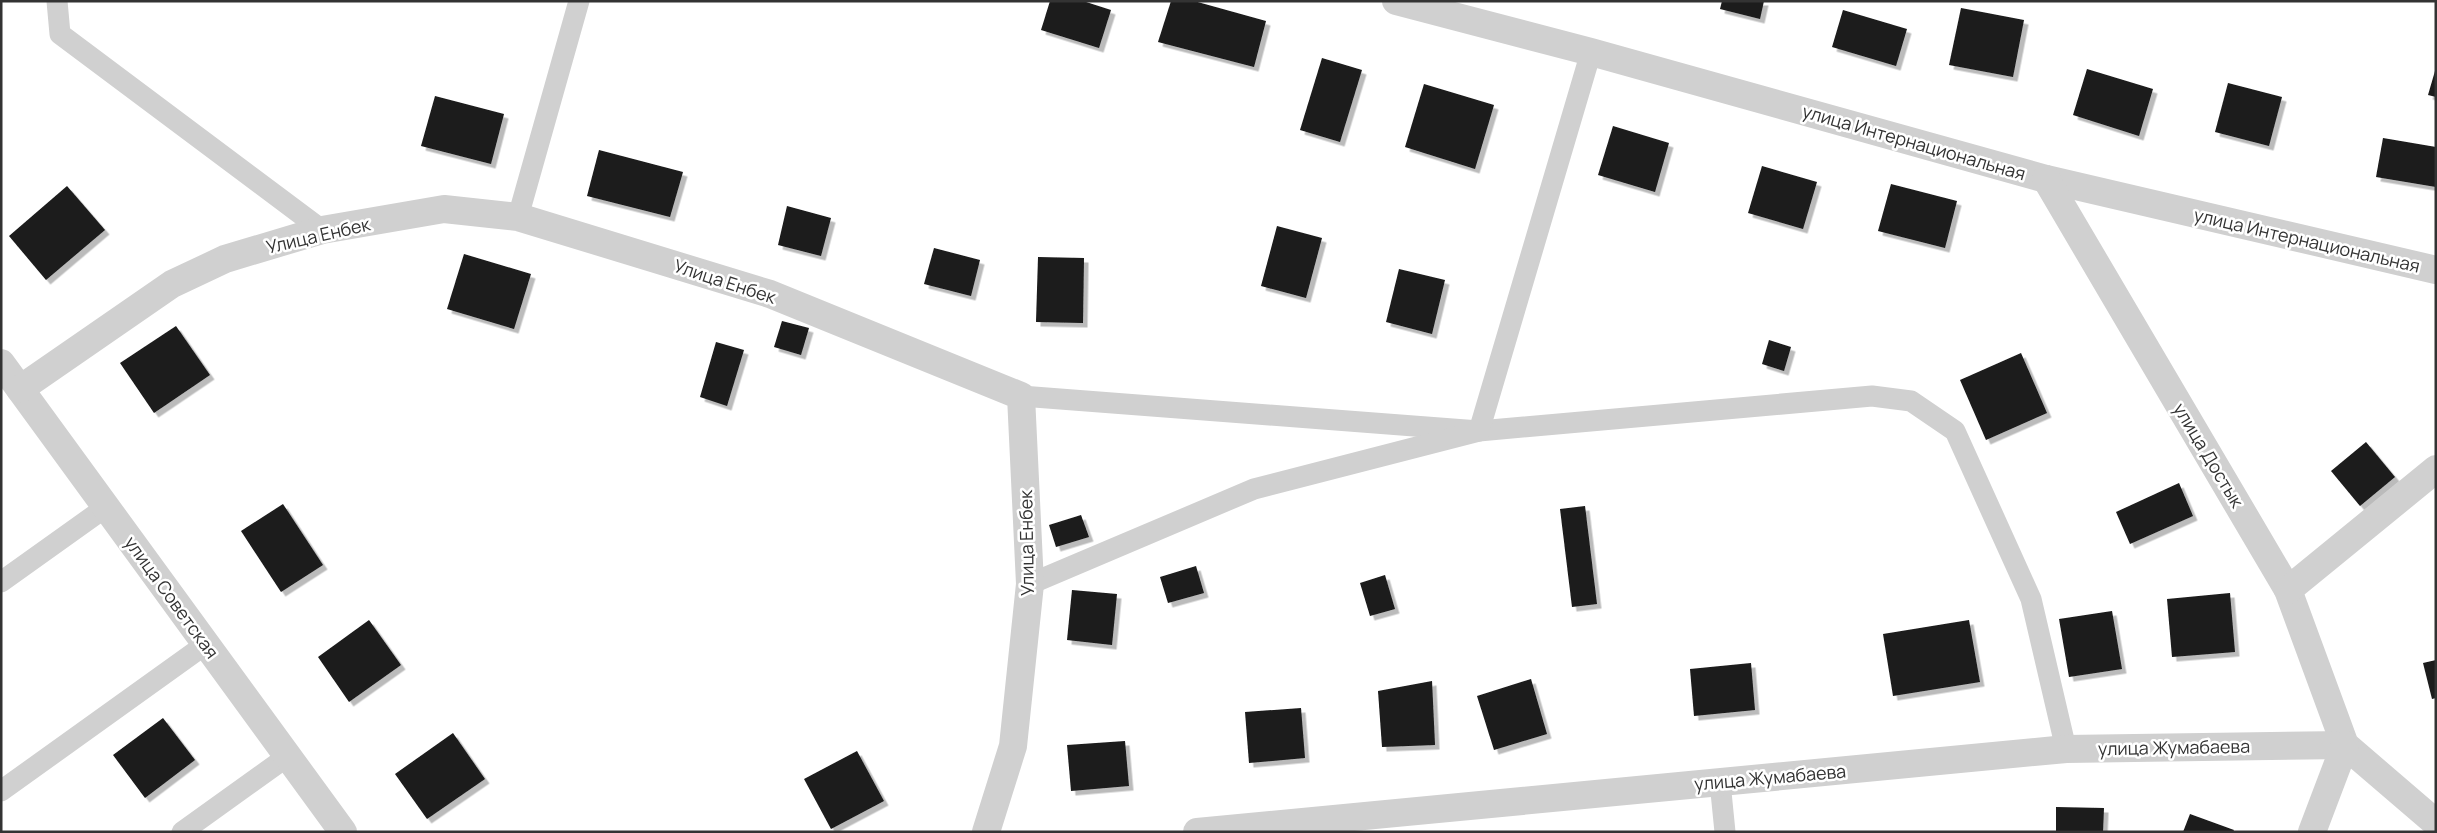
<svg xmlns="http://www.w3.org/2000/svg" width="2437" height="833" viewBox="0 0 2437 833" font-family="Manrope,sans-serif">
<defs>
<filter id="shadow"><feDropShadow dx="4.5" dy="4.5" stdDeviation="0" flood-color="#0004"/></filter>
</defs>
<rect width="100%" height="100%" fill="#fff"/>
<g fill="#1a1a1a" filter="url(#shadow)">
<path d="M1050,1h33l28,9 -12,38 -58,-18z"/>
<path d="M1171,1h23l72,20 -12,46 -96,-25z"/>
<path d="M1722,1h42l-4,18 -40,-10z"/>
<path d="M1961,8l63,12 -11,57 -64,-12z"/>
<path d="M1843,10l64,19 -11,37 -64,-19z"/>
<path d="M1322,58l40,12 -22,72 -40,-12z"/>
<path d="M2087,69l66,20 -14,47 -66,-21z"/>
<path d="M2435,71h1v26l-8,-2z"/>
<path d="M2228,83l54,14 -13,49 -54,-14z"/>
<path d="M1424,84l70,21 -19,64 -70,-22z"/>
<path d="M435,96l69,18 -13,50 -70,-18z"/>
<path d="M1613,126l56,17 -14,49 -57,-17z"/>
<path d="M2383,138l53,9v40l-60,-10z"/>
<path d="M599,150l84,22 -13,45 -83,-21z"/>
<path d="M1762,166l55,16 -14,47 -55,-16z"/>
<path d="M1891,184l66,17 -12,47 -67,-17z"/>
<path d="M67,186l38,44 -59,50 -37,-44z"/>
<path d="M787,206l44,12 -10,38 -43,-11z"/>
<path d="M1277,226l45,12 -16,60 -45,-12z"/>
<path d="M934,248l46,12 -9,36 -47,-12z"/>
<path d="M464,254l67,20 -17,55 -67,-20z"/>
<path d="M1038,257l46,1 -1,65 -47,-1z"/>
<path d="M1399,269l46,11 -13,54 -46,-12z"/>
<path d="M782,321l27,7 -8,27 -27,-8z"/>
<path d="M176,326l34,49 -56,38 -34,-50z"/>
<path d="M1769,340l22,7 -7,24 -22,-7z"/>
<path d="M716,342l28,8 -17,56 -27,-9z"/>
<path d="M2021,353l26,60 -61,27 -26,-60z"/>
<path d="M2366,442l29,35 -35,29 -29,-35z"/>
<path d="M2179,483l14,33 -63,28 -14,-32z"/>
<path d="M283,504l40,61 -42,27 -40,-61z"/>
<path d="M1585,506l12,98 -25,3 -12,-98z"/>
<path d="M1081,515l8,22 -33,10 -7,-22z"/>
<path d="M1196,566l8,27 -36,10 -8,-26z"/>
<path d="M1385,575l10,34 -25,7 -10,-33z"/>
<path d="M1072,590l45,4 -5,51 -45,-5z"/>
<path d="M2230,593l5,59 -63,5 -5,-58z"/>
<path d="M2112,611l10,58 -53,8 -10,-58z"/>
<path d="M369,620l32,45 -52,37 -31,-45z"/>
<path d="M1969,620l11,62 -87,14 -10,-62z"/>
<path d="M2436,660v38l-4,1 -9,-36z"/>
<path d="M1751,663l4,47 -61,6 -4,-47z"/>
<path d="M1531,679l16,55 -53,16 -17,-54z"/>
<path d="M1432,681l3,64 -53,2 -4,-56z"/>
<path d="M1301,708l4,50 -56,5 -4,-51z"/>
<path d="M163,718l32,42 -50,38 -32,-43z"/>
<path d="M453,733l32,46 -58,40 -32,-45z"/>
<path d="M1125,741l4,45 -58,5 -4,-46z"/>
<path d="M857,751l27,50 -53,28 -27,-50z"/>
<path d="M2056,807l48,1 -1,24h-47z"/>
<path d="M2190,814l44,16 -1,2h-50z"/>
</g>
<g fill="none" stroke-linecap="round" stroke-linejoin="round">
<g stroke="#d0d0d0" stroke-width="21">
<path d="M57,1l3,33 262,196"/>
<path d="M518,217l61,-216"/>
<path d="M1021,396l458,35 393,-35 39,5 44,30 76,168 35,150"/>
<path d="M1,582l105,-75"/>
<path d="M1030,584l224,-95 225,-58 112,-379"/>
<path d="M1720,782l5,50"/>
<path d="M1,791l205,-147"/>
<path d="M182,832l106,-76"/>
</g>
<g stroke="#d0d0d0" stroke-width="28">
<path d="M1396,1l195,51 455,127 390,91"/>
<path d="M2046,179l242,411 57,155 91,78"/>
<path d="M1,363l342,469"/>
<path d="M20,389l152,-105 53,-25 97,-29 122,-21 74,8 252,77 251,102 9,188 -17,162 -27,86"/>
<path d="M2288,590l148,-121"/>
<path d="M1197,832l869,-83 279,-4"/>
<path d="M2312,832l33,-87"/>
</g>
</g>
<g text-anchor="middle" dominant-baseline="central" stroke-width="5" stroke-linejoin="round" paint-order="stroke">
<g font-size="18" fill="#333" stroke="#fff">
<text transform="translate(1914 142) rotate(16)">улица Интернациональная</text>
<text transform="translate(318 235) rotate(-13)">Улица Енбек</text>
<text transform="translate(2307 240) rotate(13)">улица Интернациональная</text>
<text transform="translate(725 281) rotate(18)">Улица Енбек</text>
<text transform="translate(2209 455) rotate(59)">улица Достык</text>
<text transform="translate(1026 543) rotate(-91)">Улица Енбек</text>
<text transform="translate(172 597) rotate(54)">улица Советская</text>
<text transform="translate(2174 747) rotate(-1)">улица Жумабаева</text>
<text transform="translate(1770 777) rotate(-5)">улица Жумабаева</text>
</g>
</g>
<rect width="2437" height="833" fill="none" stroke="#333333" stroke-width="5"/>
</svg>
